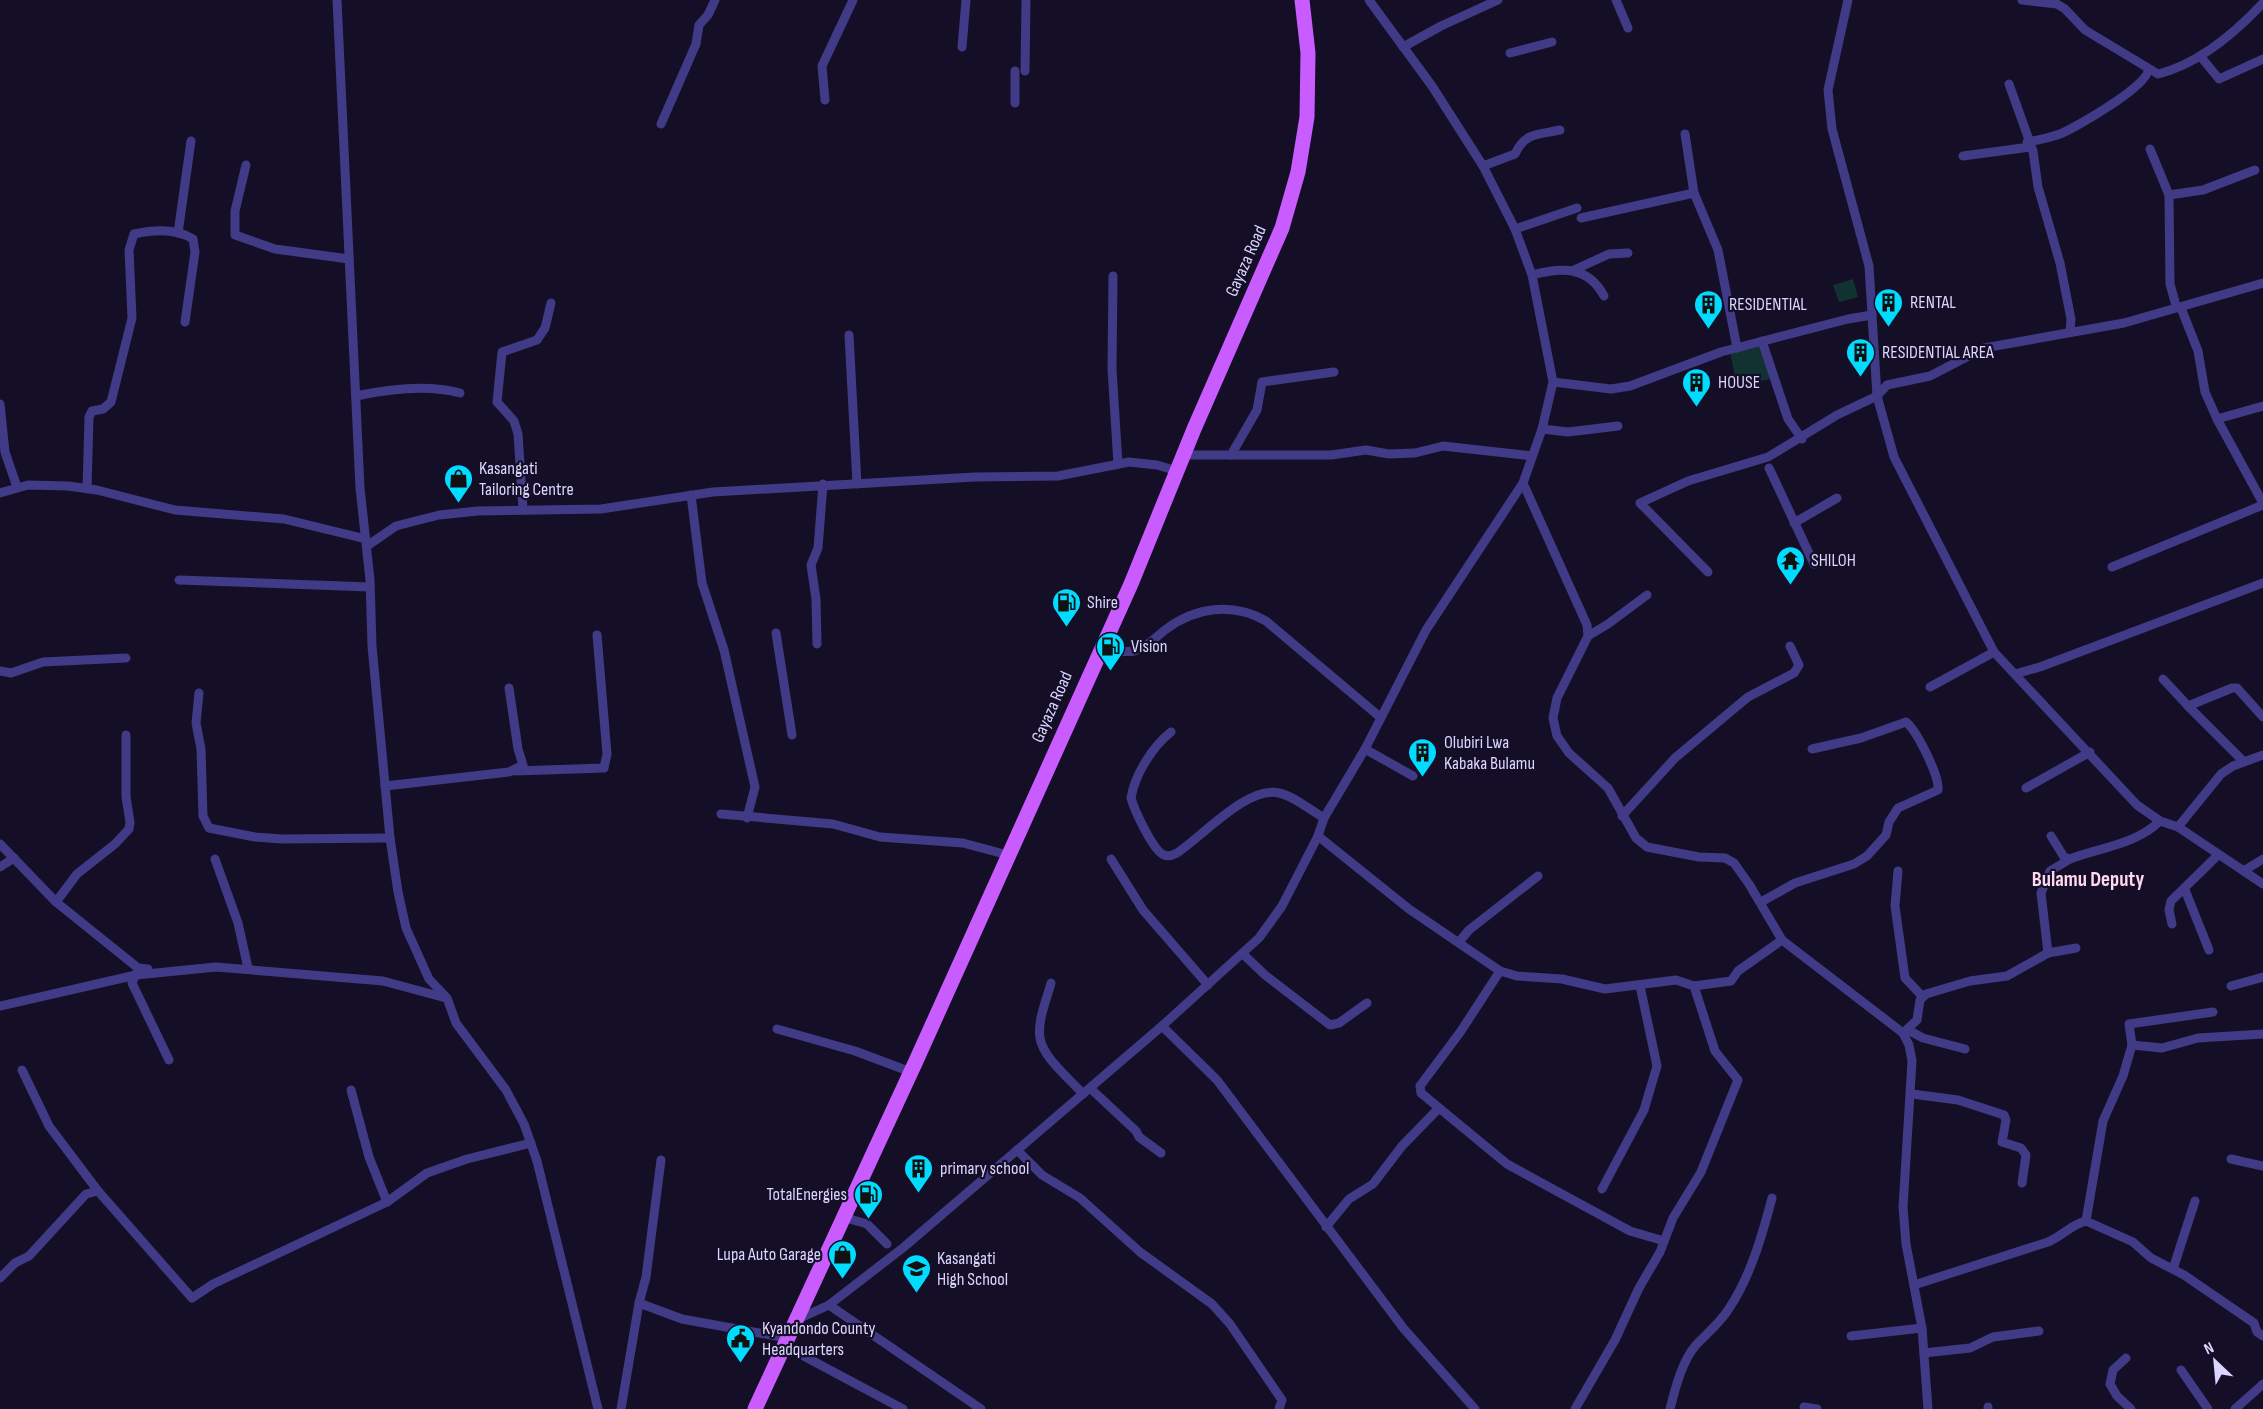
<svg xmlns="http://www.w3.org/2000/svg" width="2263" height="1409" viewBox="0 0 2263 1409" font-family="'Sofia Sans Condensed',sans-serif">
<rect width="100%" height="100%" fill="#140f27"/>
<g fill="#123131">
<path d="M1853,279l5,18 -19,5 -6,-17z"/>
<path d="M1762,346l9,33 -34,6 -7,-32z"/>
</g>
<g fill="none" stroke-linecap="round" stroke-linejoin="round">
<g stroke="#413a86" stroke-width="9">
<path d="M337,0l23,488 10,92 2,66 18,192 8,54 8,36 23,51 18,19 9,25 50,67 18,34 13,37 61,248"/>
<path d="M1616,0l12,28"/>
<path d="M1848,0l-20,90 4,39 37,137 8,130 17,61 100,195 143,153 23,16 18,6 85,57"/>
<path d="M2022,0l35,4 8,5 20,21 73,44c41,-10 76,-40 105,-71"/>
<path d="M962,47l4,-47"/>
<path d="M1403,47l38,-21 57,-26"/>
<path d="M1510,53l42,-11"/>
<path d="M2201,57l18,22 44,-20"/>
<path d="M1025,71l1,-71"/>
<path d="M2009,84l24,67 5,36 22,76 11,56 -1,13"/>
<path d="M825,100l-3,-34 31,-66"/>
<path d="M1015,103v-32"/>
<path d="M661,124l35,-80 3,-19 9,-10 7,-15"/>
<path d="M2027,142c12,-2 22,-4 33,-8 17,-7 91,-50 88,-65"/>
<path d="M2150,149l19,46 1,89 5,18"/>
<path d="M1963,156l67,-9"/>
<path d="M246,165l-11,46v24l40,14 74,10"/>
<path d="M1483,166l32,-12c10,-22 23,-19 45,-24"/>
<path d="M1694,193l24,57 19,98"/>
<path d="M2169,195l34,-5 52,-20"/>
<path d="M1581,218l113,-25 -9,-59"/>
<path d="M1515,229l62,-21"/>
<path d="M178,233l13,-92"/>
<path d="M1574,270l35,-16 19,-1"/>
<path d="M1532,275c30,-8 56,-9 72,21"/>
<path d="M1113,276l-1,93 6,95"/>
<path d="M2181,308l17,43 7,41 12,27 46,84"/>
<path d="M849,335l8,149"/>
<path d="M1762,341l26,78 14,20"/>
<path d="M1553,382l58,7 19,-3 91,-34 127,-33 24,-4"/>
<path d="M356,396c33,-7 71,-12 104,-3"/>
<path d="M0,404l5,48 12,35"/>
<path d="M2217,419l46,-13"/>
<path d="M1542,429l26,3 50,-6"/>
<path d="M1184,455h147l35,-5 23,4 26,-1 28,-7 89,10"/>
<path d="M1231,455l26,-45 5,-28 72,-10"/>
<path d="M1769,468l45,96"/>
<path d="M1523,483l64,142 1,11 -31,62 -4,20 4,18 12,17 39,35 28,50 11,9 52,10 26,1 9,5 15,21 33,56 121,93 6,12 3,16 -9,146 3,37 16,84 6,81"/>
<path d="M87,489l2,-72 3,-6 11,-2 8,-7 21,-84 -3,-68 5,-16c18,-4 42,-6 59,5l2,13 -10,70"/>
<path d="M0,493l28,-8 40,1 29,4 78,20 109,9 82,20"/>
<path d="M691,495l11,88 22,67 31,137 -8,31"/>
<path d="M523,509l-5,-75 -4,-13 -17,-19 5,-50 35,-12 8,-12 6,-25"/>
<path d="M1794,523l43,-25"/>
<path d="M367,546l29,-20 43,-11 39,-4 123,-2 112,-17 262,-15 83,-1 71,-14 28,3 20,6"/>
<path d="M2112,567l151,-62"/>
<path d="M1708,572l-68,-69 48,-22 80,-24 69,-42 40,-19 10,-11 43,-9 54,-28 140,-25 139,-40"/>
<path d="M179,580l191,7"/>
<path d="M776,633l16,102"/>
<path d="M1588,636l20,-12 39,-29"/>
<path d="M817,644l-1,-45 -5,-34 7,-17 5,-64"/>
<path d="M1102,646c10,3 21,7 32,5 11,-2 22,-14 31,-21 30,-23 67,-28 101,-9l114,96"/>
<path d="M0,671l11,2 32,-11 83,-4"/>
<path d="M2015,674l25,-7 223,-84"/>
<path d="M2163,679l25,27 44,-18h5l26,29"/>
<path d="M1930,687l64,-35"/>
<path d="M199,693l-3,30 5,26 2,67 6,12 46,9 27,2 108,-1"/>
<path d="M2188,706l56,56"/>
<path d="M1171,732c-18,14 -36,42 -40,66 3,11 22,53 33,57 5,2 9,0 13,-2 27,-18 70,-67 102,-60 15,3 31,17 45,25"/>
<path d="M1365,749l48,27"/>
<path d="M515,771l89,-3 3,-14 -10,-119"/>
<path d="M385,786l124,-14 14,-7 -5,-16 -9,-61"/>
<path d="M2026,788l64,-36"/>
<path d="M721,814l112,10 47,13 83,6 45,12"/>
<path d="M1622,816l53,-58 73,-61 46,-24 5,-8 -9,-19"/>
<path d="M2178,827l43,-53 12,-8 30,-11"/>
<path d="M1318,836l91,73 91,62 17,5 45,3 43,10 71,-9 18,6 21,65 23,29 -37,92 -28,46 -13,34 -21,36 -24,52 -40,69"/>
<path d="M2051,836l13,21 6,2c31,-12 65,-14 90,-38"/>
<path d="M0,844l56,58 82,66 10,1"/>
<path d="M215,859l23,64 10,45"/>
<path d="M1111,859l32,51 65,75"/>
<path d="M0,867l14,-9"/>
<path d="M2245,870l18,-11"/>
<path d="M1898,871l-3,35 10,72 17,18"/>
<path d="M2185,890l24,60"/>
<path d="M56,902l21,-28 38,-30 14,-15 1,-7 -4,-25v-62"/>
<path d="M1761,902l34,-19 59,-19 13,-8 19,-21 3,-13 9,-14 40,-18c2,-13 -21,-59 -32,-68l-45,16 -49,11"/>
<path d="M2172,924l-3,-14 2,-9 47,-46"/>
<path d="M1459,942l10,-12 69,-54"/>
<path d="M2048,953l-7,-60 9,-22 20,-12"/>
<path d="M1243,954l22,21 65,50 9,-2 28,-20"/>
<path d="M1500,971l-39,60 -41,55 1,7 86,71 123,67 34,10"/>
<path d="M137,972l-5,11 37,77"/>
<path d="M1051,983c-4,16 -14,38 -11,55 3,20 30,41 43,56"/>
<path d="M1694,986l37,-5 7,-10 44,-31"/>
<path d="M2231,986l32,-9"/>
<path d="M0,1006l136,-31 80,-8 167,14 63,17"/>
<path d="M1162,1026l55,54 187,249 71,80"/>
<path d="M777,1029l78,22 56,21"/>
<path d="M1908,1030l15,8 42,11"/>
<path d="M1903,1033l14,-13 3,-20 6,-6 44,-13 37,-5 41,-23 28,-5"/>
<path d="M2132,1045l30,3 36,-10 65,-4"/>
<path d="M22,1070l27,56 49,65"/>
<path d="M1090,1088l46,43 3,6 22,16"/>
<path d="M351,1090l18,67 18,45"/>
<path d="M1912,1094l46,6 46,15 2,5 -4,22 19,6 5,7 -4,28"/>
<path d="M1017,1150l25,25 38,23 60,54 72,52 18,20 52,76 -3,9"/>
<path d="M2231,1159l32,7"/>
<path d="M1602,1189l42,-79 13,-44 -17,-80"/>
<path d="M843,1217l24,7 20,20"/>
<path d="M2086,1221l17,-100 20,-45 9,-31 -3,-21 84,-12"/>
<path d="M1326,1227l23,-28 24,-15 29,-38 37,-38"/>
<path d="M2173,1269l22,-68"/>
<path d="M0,1278l15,-15 14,-7 57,-62 12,-3 94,107 21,-14 174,-82 40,-29 40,-14 64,-16"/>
<path d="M1914,1285l134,-43c14,-6 24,-18 38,-21l47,21 18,16 33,17 70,48 3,9 6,4"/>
<path d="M639,1303l43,16 105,19"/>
<path d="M829,1305l152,104"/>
<path d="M796,1320l33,-15 75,-58 258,-221 97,-88 23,-32 36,-70 6,-18 41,-69 61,-119 97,-147 19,-54 11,-47 -21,-107 -17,-46 -32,-63 -51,-80 -63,-86"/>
<path d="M1851,1336l71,-8"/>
<path d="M783,1345l120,64"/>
<path d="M1924,1353l46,-5 23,-11 46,-6"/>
<path d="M2126,1358l-13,12 -3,14 7,12 14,13"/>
<path d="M2181,1370l27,39"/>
<path d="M1804,1407l13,2"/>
<path d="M1988,1407v2"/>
<path d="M621,1409l18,-106 7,-26 15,-117"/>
<path d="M1670,1409c5,-20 12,-48 26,-64 11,-12 23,-21 32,-35 22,-32 34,-74 44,-112"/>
<path d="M2235,1409l28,-25"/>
</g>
<path stroke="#c95cff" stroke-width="15" d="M755,1409l161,-348 215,-477 63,-155 88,-201 16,-56 9,-55 1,-64 -6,-53"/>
</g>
<defs>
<symbol id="building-pin" viewBox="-11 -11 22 30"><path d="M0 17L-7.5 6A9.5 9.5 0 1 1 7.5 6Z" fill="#01dbff" stroke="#140f27"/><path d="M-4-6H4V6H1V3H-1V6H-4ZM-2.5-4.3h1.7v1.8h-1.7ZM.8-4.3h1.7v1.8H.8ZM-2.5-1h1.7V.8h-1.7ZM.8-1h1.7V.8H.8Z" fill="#111"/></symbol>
<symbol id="shop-pin" viewBox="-11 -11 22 30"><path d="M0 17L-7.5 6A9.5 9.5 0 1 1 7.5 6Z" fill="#01dbff" stroke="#140f27"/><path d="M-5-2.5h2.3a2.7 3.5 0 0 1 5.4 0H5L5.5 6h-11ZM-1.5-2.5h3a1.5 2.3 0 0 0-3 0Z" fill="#111"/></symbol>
<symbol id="temple-pin" viewBox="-11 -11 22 30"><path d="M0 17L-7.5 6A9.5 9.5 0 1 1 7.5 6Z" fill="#01dbff" stroke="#140f27"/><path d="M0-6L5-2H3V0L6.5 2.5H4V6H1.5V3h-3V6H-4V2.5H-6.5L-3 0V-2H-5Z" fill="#111"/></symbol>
<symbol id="fuel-pin" viewBox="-11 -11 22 30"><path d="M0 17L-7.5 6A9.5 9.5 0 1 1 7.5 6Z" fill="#01dbff" stroke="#140f27"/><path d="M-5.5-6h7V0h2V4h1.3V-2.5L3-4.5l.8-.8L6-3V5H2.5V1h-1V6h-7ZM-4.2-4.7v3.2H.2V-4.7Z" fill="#111"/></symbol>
<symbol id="school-pin" viewBox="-11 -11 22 30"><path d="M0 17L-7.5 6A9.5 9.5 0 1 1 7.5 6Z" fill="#01dbff" stroke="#140f27"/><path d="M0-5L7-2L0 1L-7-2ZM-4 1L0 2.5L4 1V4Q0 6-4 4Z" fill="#111"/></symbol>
<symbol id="civic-pin" viewBox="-11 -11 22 30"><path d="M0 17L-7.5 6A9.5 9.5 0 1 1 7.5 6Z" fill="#01dbff" stroke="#140f27"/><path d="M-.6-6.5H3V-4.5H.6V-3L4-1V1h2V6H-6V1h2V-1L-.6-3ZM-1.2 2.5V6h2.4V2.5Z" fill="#111"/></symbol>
</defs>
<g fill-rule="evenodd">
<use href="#building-pin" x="1872" y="286" width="33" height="45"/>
<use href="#building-pin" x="1692" y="288" width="33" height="45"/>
<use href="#building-pin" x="1844" y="336" width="33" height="45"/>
<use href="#building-pin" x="1680" y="366" width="33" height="45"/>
<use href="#shop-pin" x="442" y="462" width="33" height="45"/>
<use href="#temple-pin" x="1774" y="544" width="33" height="45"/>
<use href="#fuel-pin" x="1050" y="586" width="33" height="45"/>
<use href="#fuel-pin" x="1094" y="630" width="33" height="45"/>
<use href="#building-pin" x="1406" y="736" width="33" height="45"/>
<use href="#building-pin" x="902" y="1152" width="33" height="45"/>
<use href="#fuel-pin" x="852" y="1178" width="33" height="45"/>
<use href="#shop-pin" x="826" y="1238" width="33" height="45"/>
<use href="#school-pin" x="900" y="1252" width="33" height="45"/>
<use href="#civic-pin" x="724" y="1322" width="33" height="45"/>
</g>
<g text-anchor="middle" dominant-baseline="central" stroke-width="4.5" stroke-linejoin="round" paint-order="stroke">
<g font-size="18" fill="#dcd5ff" stroke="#140f27">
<text transform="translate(1246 261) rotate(-66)">Gayaza Road</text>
<text transform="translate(1052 707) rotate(-66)">Gayaza Road</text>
</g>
<g font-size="18" fill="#dcd5ff" stroke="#140f27" text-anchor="start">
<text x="1910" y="302">RENTAL</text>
<text x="1729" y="304">RESIDENTIAL</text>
<text x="1882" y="352">RESIDENTIAL AREA</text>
<text x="1718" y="382">HOUSE</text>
<text x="479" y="468">Kasangati<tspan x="479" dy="21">Tailoring Centre</tspan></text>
<text x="1811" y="560">SHILOH</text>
<text x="1087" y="602">Shire</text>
<text x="1131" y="646">Vision</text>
<text x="1444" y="742">Olubiri Lwa<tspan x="1444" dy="21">Kabaka Bulamu</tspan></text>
<text x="940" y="1168">primary school</text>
<text x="847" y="1194" text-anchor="end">TotalEnergies</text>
<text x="821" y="1254" text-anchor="end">Lupa Auto Garage</text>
<text x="937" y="1258">Kasangati<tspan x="937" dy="21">High School</tspan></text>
<text x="762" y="1328">Kyandondo County<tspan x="762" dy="21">Headquarters</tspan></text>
</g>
<g font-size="21" font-weight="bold" fill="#ffd7ef" stroke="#140f27">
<text x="2088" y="879">Bulamu Deputy</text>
</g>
</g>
<g transform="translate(2215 1361) rotate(334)" stroke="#140f27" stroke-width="4.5" paint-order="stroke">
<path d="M0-4.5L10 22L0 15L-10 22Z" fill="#dcd5ff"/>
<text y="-9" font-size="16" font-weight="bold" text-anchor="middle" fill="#dcd5ff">N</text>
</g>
</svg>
